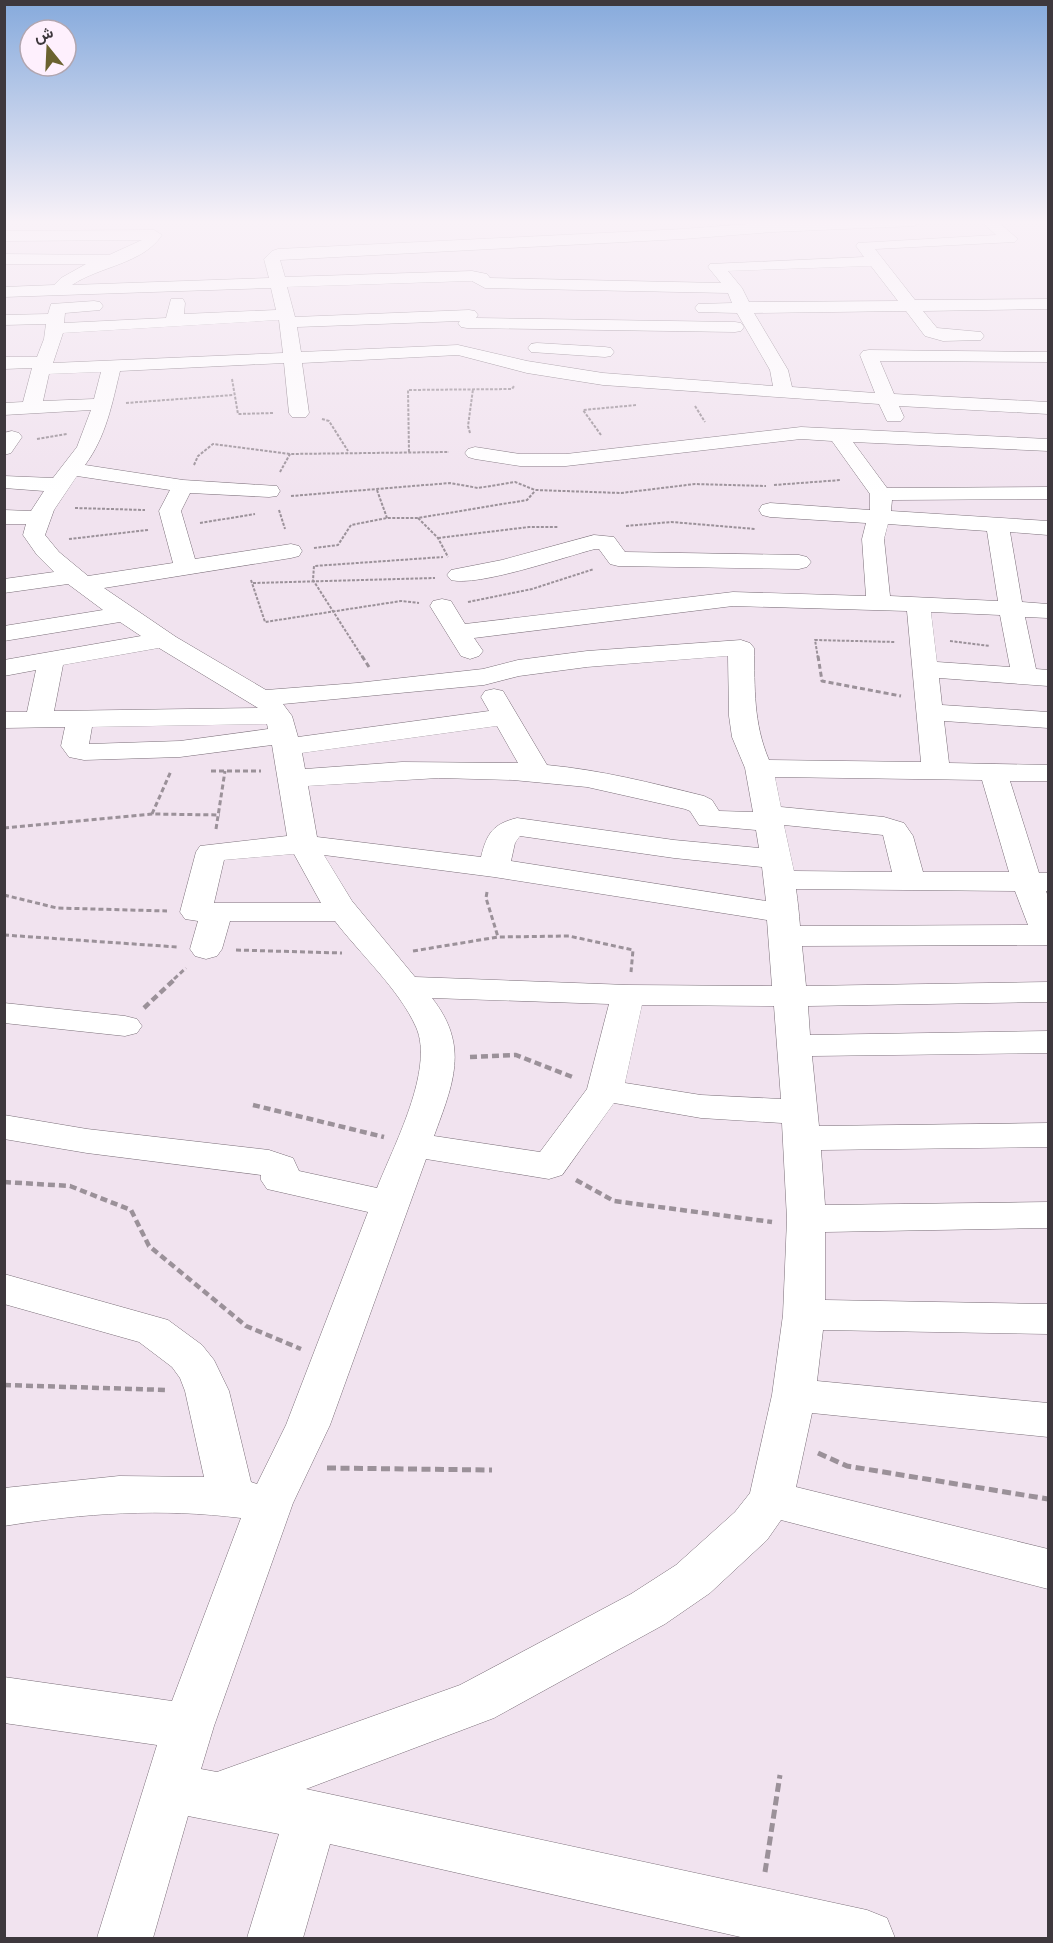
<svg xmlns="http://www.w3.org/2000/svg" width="1053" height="1943" viewBox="0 0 1053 1943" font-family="'Roboto Serif',Vazirmatn,serif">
<rect width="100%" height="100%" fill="#f1e3ef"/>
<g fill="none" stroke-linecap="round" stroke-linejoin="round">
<defs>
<g id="minor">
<path d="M773,222h148l-7,4 -141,6 -90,7 -403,21 5,17 187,-6 15,3 3,4 231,5 -13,-16 2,-3 154,-7 -8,-11 2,-3 138,-8 -14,-13h16l20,17 -3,3 -140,7 40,51 133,-1v10l-125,2 14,17 44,4 3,4 -3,4 -38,1 -18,-5 -19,-25 -152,2 34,57 4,17 83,6 -15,-38 3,-4 6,-1 179,2v10l-168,-1 14,33 154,8v12l-149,-8 5,11 -3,4h-14l-8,-17 -276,-19 -76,-12 -69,-18 -156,8 7,50 -3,4h-14l-3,-4 -5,-50 -164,8c-8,33 -14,66 -35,94l98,15 94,6 3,5 -3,5 -8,1 -79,-4 -9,18 14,48 96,-15 8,2 3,5 -3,5 -8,2 -187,30 72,49 90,53 91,-7 126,-14 35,-9 69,-9 154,-11 9,3 4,5c1,41 -1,74 15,112l152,2 -14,-151 -174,-5 -259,32 9,13 -4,5 -9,3 -9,-3 -31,-50 3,-5 9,-2 9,2 14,23 268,-32 133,4 -4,-57 4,-16 -96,-6 -8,-2 -3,-5 3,-5 8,-2 100,7v-16l-38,-53 -31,-2 -235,27h-46l-45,-7 -7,-2 -3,-4 3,-4 7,-2 45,7h46l235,-27 247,12v12l-195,-9 34,46 161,-1v12l-156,1 -1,11 157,10v14l-38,-3 12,70 26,2v14l-23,-1 11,52 12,1v16l-109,-8 3,27 106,7v16l-104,-7 5,42 99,2v16h-38l29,92h9v18h-2l2,6v48l-246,1 4,40 242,-4v20l-240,4 2,29 238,-4v22l-236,3 7,70 229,-3v24l-227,3 4,55 223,-3v26l-223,4v68l223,4v30l-225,-4 -6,51 231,22v34l-236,-24 -16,74 252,62v40l-267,-69 -14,20 -57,53 -45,31 -171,94 -188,71 561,121 20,8 8,20h-150l-415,-94 -27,94h-56l32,-104 -91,-18 -35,122h-56l60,-193 -153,-22v-46l168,24 69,-183c-79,-10 -157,-5 -237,8v-38l115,-12 85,1 -19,-86 -5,-13 -8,-11 -33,-25 -135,-38v-30l164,46 34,25 12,15 15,31 22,91 6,2 29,-59 82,-213 -101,-23 -6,-9v-5l-174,-22 -83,-14v-24l83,14 182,21 24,8 6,13 78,17c16,-41 58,-119 39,-161 -17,-38 -56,-73 -81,-106h-105l-8,28 -5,7 -11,3 -11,-3 -5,-7 8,-28 -13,-2 -5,-7 16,-60 4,-6 87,-10 -15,-91 -92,12 -96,3 -15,-3 -8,-11 4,-19 -61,1v-16h23l9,-42 -32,6v-16l137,-24 -21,-14 -116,19v-15l99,-16 -35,-26 -64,9v-14l50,-7 -17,-17 -14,-20 3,-11h-22v-14l27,1 13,-20 -40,-3v-12l49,2 24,-31 14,-37 -87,5v-12l19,-1 9,-34 -28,1v-12h33l7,-18 2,-15 -42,1v-10l44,-1 3,-10 43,-3 6,1 3,4 -3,4 -35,3 -1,10 102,-5 5,-19h12l2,4 -1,11 92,-4 -5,-22 -267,9v-10l50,-2 7,-7 25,-14h-82v-10l105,1 33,-15 -138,1v-10l150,-1 8,5c-19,29 -62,31 -90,50l197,-7 -5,-19 8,-8 6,-2 405,-20zM871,266l27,35 -149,1 -7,-14 -14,-17zM472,281l13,7 243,5 4,10 -34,1 -3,4 3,4 39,1 33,57 3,16 -170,-13 -76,-12 -69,-16 -157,7 -4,-25 163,-6 -2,2 3,4 6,1 268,4 6,-1 3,-4 -3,-4 -6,-1 -259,-4 2,-3 -3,-4 -6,-1 -174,7 -8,-30zM279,320l4,33 -230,10 10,-30zM101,372l-7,27 -51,2 6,-27zM77,476l93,14 -11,21 14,52 -85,13 -29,-24 -14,-17 9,-25zM888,524l99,7 11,70 -108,-5 -6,-57zM931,612l69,3 10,52 -73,-5zM159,648l99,60 -204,3 9,-46zM728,656l1,60 3,21 13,31 8,44 -34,-1 -7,-11 -8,-4c-52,-13 -103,-26 -157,-31l-44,-74 -9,-2 -9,2 -4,6 8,14 -191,26 -6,-21 -9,-12 201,-19 35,-9 68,-9zM267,724l1,5 -88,12 -91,3 3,-17zM497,726l21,37 -116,-1 -97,7 -3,-16zM775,777l207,3 27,92h-86l-10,-36 -9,-13 -20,-6 -103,-10zM439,778l74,2 74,7 98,22 5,2 9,14 57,5 3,18 -85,-8 -157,-22c-24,6 -30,15 -36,39l-164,-20 -9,-51zM784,825l99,10 9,37 -98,-1zM520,836l154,22 88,9 4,34 -255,-40 4,-18zM294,854l27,49h-107l10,-43zM324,855l170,22 273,43 5,66 -144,-1 -213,-8 -63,-76zM796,889l219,2 13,34 -228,1c-1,-13 -2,-23 -4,-37zM432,998l177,6 -22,85 -47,63 -106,-16c19,-52 36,-90 -2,-138zM642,1005l132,1 7,93 -80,-4 -76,-12zM614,1103l87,15 81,5 5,96 -4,96 -11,80 -22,98 -15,19 -59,53 -45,29 -171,91 -243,87 -16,-3 13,-43 79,-223 37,-78 96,-266 123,20 13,-4z"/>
<path d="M537,343l68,4 6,1 3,4 -3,4 -6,1 -74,-5 -3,-4 3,-4z"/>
<path d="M12,431l7,2 3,4 -11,16 -7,2v-22z"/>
<path d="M594,535l20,2 11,15 174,3 8,2 4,5 -4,5 -8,2 -181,-3 -8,-2 -11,-15h-4c-31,8 -117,38 -144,31l-4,-5 4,-5 51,-10z"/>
<path d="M4,1003l121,13 12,3 5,7 -5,7 -12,3 -121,-13z"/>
</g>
</defs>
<use href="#minor" stroke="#7b6f79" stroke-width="1"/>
<g stroke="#9b9199" stroke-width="2" stroke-dasharray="3 1.5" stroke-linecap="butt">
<path d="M232,379l6,35 35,-1"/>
<path d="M126,403l107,-8"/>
<path d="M695,406l10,16"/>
<path d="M322,419l7,2 19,30"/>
<path d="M470,433l-2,-7 5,-37"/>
<path d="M601,435l-18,-25 54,-5"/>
<path d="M37,439l30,-5"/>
<path d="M409,452l-1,-62 104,-1 2,-3"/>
<path d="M194,465l4,-9 15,-12 77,10 159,-2"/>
<path d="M280,472l10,-18"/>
<path d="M774,485l67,-5"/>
<path d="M377,490l10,28"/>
<path d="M291,496l159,-13 28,5 37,-6 20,8 86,3 74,-9 71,2"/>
<path d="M75,508l70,2"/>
<path d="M279,510l6,19"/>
<path d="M418,518l20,20 10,19"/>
<path d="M200,523l55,-9"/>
<path d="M626,526l45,-4 85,7"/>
<path d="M438,538l91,-11h29"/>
<path d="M69,539l79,-9"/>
<path d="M314,548l24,-3 13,-20 36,-7h31l109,-18 8,-9"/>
<path d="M251,580l14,42 136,-21 18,2"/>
<path d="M253,583l182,-5"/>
<path d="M468,602l64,-13 62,-20"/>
<path d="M950,641l40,5"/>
<path d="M363,658l-50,-78 1,-14 129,-9"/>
<path d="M818,658l-3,-18 80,2"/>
</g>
<g stroke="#9b9199" stroke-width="3" stroke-dasharray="5 3" stroke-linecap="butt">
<path d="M362,656l7,11"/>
<path d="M818,656l4,25 79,15"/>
<path d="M211,771h50"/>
<path d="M152,814l19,-43"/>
<path d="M4,828l148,-14 68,1"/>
<path d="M216,829l9,-58"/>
<path d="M487,892l-1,6 12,39"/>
<path d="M4,895l53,13 110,3"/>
<path d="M4,935l173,12"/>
<path d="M236,950l106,3"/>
<path d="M413,951l85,-14 71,-1 64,14 -2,22"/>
<path d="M174,979l12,-11"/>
</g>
<g stroke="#9b9199" stroke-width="4.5" stroke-dasharray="7 4" stroke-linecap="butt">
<path d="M144,1008l32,-30"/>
<path d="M470,1057l46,-2 59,23"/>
<path d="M253,1105l131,32"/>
<path d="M576,1180l38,21 158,21"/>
<path d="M4,1182l66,4 61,24 18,36 97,80 55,23"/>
<path d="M4,1385l163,5"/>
</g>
<g stroke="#9b9199" stroke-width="5" stroke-dasharray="9 4.5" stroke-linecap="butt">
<path d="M818,1453l29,13 201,33"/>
<path d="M327,1468l165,2"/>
<path d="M765,1872l15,-97"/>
</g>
<use href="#minor" fill="#fff" fill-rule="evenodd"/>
</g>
<linearGradient id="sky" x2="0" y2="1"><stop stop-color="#86aadc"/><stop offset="0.45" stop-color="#f9f2f8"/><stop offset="1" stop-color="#f9f2f8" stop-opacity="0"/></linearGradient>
<rect width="1053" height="494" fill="url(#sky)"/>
<rect width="1053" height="1943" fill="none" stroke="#3e383d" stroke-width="12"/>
<g transform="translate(48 48) rotate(342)"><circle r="28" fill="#fef0fd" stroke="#b1a6b0" stroke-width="1.5"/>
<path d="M0-4.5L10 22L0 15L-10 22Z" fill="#6b622f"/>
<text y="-9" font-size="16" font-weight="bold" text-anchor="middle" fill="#3e383d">ش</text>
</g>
</svg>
